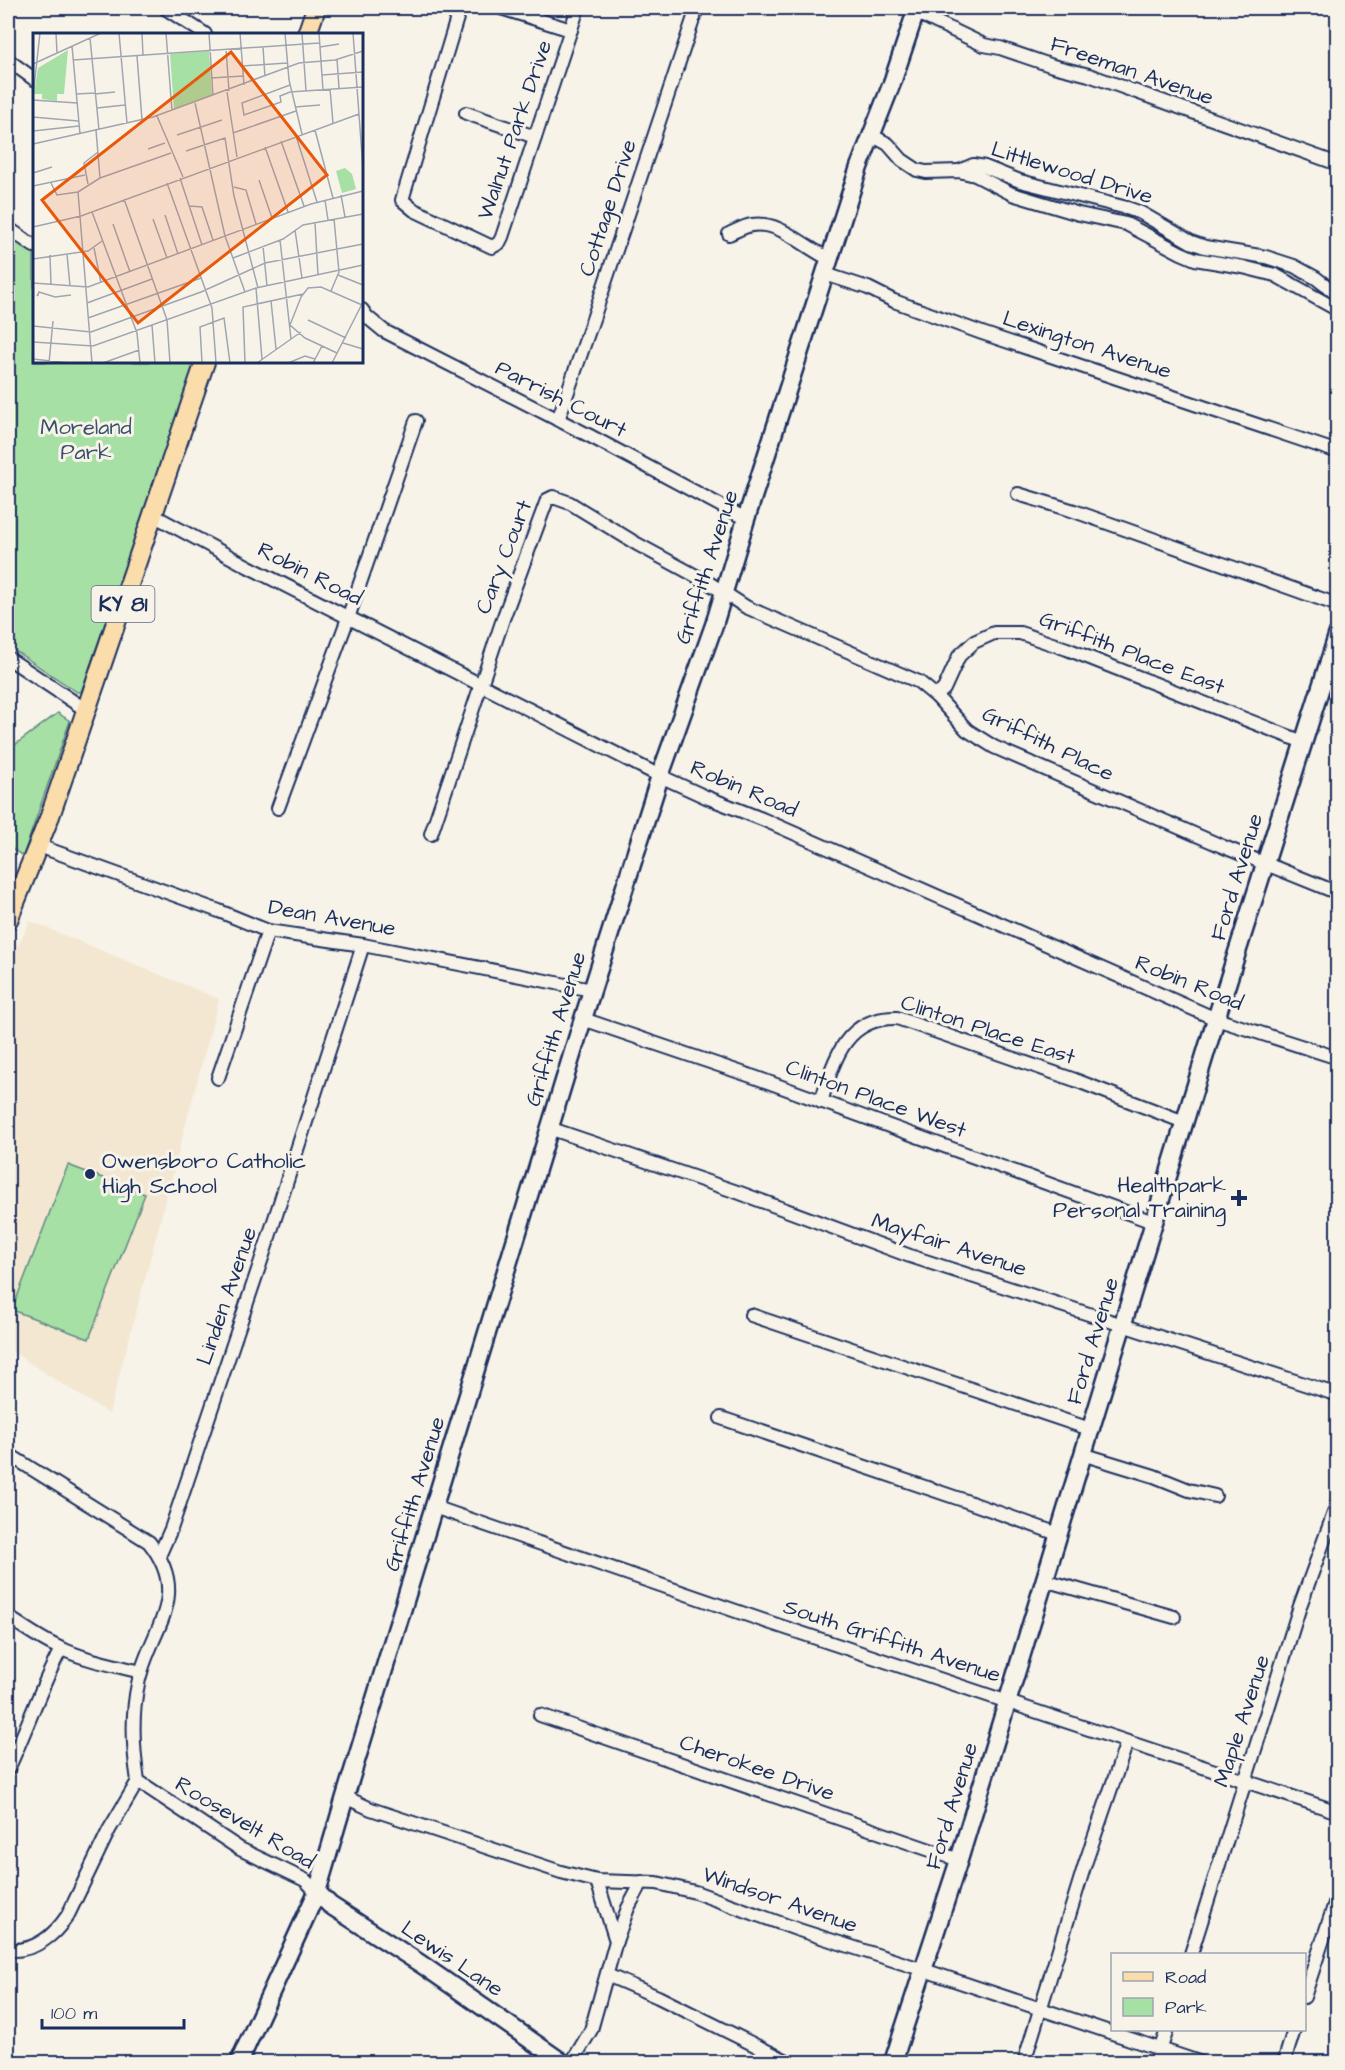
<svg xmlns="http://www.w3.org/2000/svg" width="1345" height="2070" viewBox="0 0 1345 2070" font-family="'Architects Daughter',sans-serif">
<rect width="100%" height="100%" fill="#f7f3e8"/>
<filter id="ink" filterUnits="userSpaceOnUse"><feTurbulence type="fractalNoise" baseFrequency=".0167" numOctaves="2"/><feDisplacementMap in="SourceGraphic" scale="12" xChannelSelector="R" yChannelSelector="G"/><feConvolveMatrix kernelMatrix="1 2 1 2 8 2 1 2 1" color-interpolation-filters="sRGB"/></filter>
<g filter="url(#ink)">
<path fill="#f3e7d2" d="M30,921l189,78 -110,415 -101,-65v-382z"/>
<g fill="#a6e0a5" stroke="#608882" stroke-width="1.5">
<path d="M8,233l26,18v111h162l-115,330h-4l-69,-46z"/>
<path d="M58,713l12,8 -47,135 -15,-10v-96z"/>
<path d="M68,1165l77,29 -56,145 -77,-29z"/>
</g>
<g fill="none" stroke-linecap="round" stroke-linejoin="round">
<defs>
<g id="street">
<path d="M165,8l40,26"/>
<path d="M460,8l-58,192 12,10 78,37 7,-4 3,-6 76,-229"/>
<path d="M501,8l70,22"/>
<path d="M915,12l69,33 16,3 53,18 36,9 249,89"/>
<path d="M8,60l26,19"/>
<path d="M466,113l69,24"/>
<path d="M871,135l17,9 14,16 15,10 9,2 33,-1 16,4 37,19 67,20 47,10 55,29 14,6 48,8 32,8 63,35"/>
<path d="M959,171l14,-6 12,2 35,14 107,27 14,5 50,29 14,5 61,10 28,9 22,12 22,17"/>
<path d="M8,228l26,18"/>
<path d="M729,234c7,-3 15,-8 23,-9 30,-4 52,23 78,34"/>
<path d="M825,274l43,14 26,13 88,32 356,119"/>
<path d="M362,310l5,7 17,14 206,105 156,83"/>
<path d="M558,420l35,-101 104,-311"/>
<path d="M1018,494l56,17 264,94"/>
<path d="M153,515l96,52 411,209 46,21 56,22 454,200 122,39"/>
<path d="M8,658l78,52"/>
<path d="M936,696l8,-7 15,-33 15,-14 20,-9h26l47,16 236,93"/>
<path d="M278,808l70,-190 68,-197"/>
<path d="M431,834l72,-215 44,-119 6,-3 17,6 67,41 72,39 37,24 173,75 17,14 31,34 27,17 230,100 114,46"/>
<path d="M39,846l180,65 49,20 95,14 229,45"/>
<path d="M583,1019l174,59 396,144"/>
<path d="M218,1078l50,-147"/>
<path d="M821,1102c13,-42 24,-85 76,-84l178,62 109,42"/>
<path d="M549,1128l191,65 170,63 428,139"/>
<path d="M751,1315l339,114"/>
<path d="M721,1418l242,82 95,34"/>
<path d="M8,1454l141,88c44,56 0,87 -11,142 -7,32 -5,65 0,97l102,68 65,31 12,12"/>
<path d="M1082,1454l72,22 35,14 26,6"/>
<path d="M434,1507l328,113 576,192"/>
<path d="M159,1556l12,-27 95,-283 97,-301"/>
<path d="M1044,1580l130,37"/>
<path d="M8,1617c17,11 33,23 52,31 25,12 54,17 81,24"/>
<path d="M540,1715l419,145"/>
<path d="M8,1769c19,-40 32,-81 53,-120"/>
<path d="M345,1797l26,12 190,63 36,9 60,2 38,9 104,38 125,40 275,92"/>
<path d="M616,1941l12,-33 14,-26"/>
<path d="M8,1950c26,2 46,-14 60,-35l41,-85 29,-49"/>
<path d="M1191,1954l109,-348 38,-104"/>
<path d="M607,1975l51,22 131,65"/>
<path d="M1304,1997l34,-103"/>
<path d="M572,2062l19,-32 25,-89 -19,-60"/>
<path d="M1024,2062l61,-198 42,-122"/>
<path d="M1156,2062l11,-32"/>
<path d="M1284,2062l10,-32"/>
</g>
<g id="secondary">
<path d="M317,1892l13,13 91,59 141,98"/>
<path d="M239,2062l78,-170 28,-95 238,-778 77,-243 54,-151 32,-106 113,-352 33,-84 25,-75"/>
<path d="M893,2062l66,-202 257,-841 122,-386"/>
</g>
<g id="primary">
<path d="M307,34l9,-26"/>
<path d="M8,920l42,-104 155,-454"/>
</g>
</defs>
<use href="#street" stroke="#1b2f5e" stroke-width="16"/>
<use href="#secondary" stroke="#1b2f5e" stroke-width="21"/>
<use href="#primary" stroke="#1b2f5e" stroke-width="22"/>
<use href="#street" stroke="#f7f3e8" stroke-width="12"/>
<use href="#secondary" stroke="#f7f3e8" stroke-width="16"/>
<use href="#primary" stroke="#fbddab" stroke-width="18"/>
</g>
</g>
<g fill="#1b2f5e" stroke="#f7f3e8" stroke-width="2">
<circle cx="90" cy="1174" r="6"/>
<path d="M1236 1189h6v6h6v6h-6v6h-6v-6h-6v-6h6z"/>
</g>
<g text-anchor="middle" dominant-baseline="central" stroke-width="6" stroke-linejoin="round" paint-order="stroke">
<rect fill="#f7f3e8" stroke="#5d6a87" stroke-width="1.5" x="91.5" y="586" width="63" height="36" rx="4.5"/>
<g font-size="21" font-weight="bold" fill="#1b2f5e">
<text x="123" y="604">KY 81</text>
</g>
<g font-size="22" fill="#1b2f5e" stroke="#f7f3e8">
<text transform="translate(1132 71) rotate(19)">Freeman Avenue</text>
<text transform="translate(515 130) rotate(-71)">Walnut Park Drive</text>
<text transform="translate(1072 173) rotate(17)">Littlewood Drive</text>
<text transform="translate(608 208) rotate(-72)">Cottage Drive</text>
<text transform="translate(1087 345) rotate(18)">Lexington Avenue</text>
<text transform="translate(561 399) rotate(27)">Parrish Court</text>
<text transform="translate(504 557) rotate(-69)">Cary Court</text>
<text transform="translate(707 567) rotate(-72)">Griffith Avenue</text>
<text transform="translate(310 574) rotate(27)">Robin Road</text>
<text transform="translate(1132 653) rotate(21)">Griffith Place East</text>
<text transform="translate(1048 744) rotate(26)">Griffith Place</text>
<text transform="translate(744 789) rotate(23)">Robin Road</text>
<text transform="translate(1237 877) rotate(-73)">Ford Avenue</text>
<text transform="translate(332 918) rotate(10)">Dean Avenue</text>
<text transform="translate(1189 983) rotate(22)">Robin Road</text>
<text transform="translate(556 1029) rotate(-73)">Griffith Avenue</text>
<text transform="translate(988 1030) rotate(18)">Clinton Place East</text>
<text transform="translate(876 1099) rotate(20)">Clinton Place West</text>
<text transform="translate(949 1245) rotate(18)">Mayfair Avenue</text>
<text transform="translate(227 1296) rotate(-71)">Linden Avenue</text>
<text transform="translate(1093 1341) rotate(-73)">Ford Avenue</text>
<text transform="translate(415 1494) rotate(-73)">Griffith Avenue</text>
<text transform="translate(892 1641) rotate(18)">South Griffith Avenue</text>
<text transform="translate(1242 1721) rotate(-72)">Maple Avenue</text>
<text transform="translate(757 1768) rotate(19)">Cherokee Drive</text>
<text transform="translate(952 1806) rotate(-73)">Ford Avenue</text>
<text transform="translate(245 1823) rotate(31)">Roosevelt Road</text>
<text transform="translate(780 1900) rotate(19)">Windsor Avenue</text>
<text transform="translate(452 1959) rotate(34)">Lewis Lane</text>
</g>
<g font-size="22" fill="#37526c" stroke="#f7f3e8">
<text x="86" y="427">Moreland<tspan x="86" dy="25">Park</tspan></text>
</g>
<g font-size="22" fill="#1b2f5e" stroke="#f7f3e8" text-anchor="start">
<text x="102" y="1161">Owensboro Catholic<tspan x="102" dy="25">High School</tspan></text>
<text x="1226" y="1185" text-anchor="end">Healthpark<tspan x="1226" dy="25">Personal Training</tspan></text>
</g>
</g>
<g transform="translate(33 33)">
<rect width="330" height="330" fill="#f7f3e8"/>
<path d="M35,17l-4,44h-7v7l-15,-2v-5h-8l4,-26zM176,18l3,45 -38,13 -4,-55zM312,135l7,6 4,15 -14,4 -6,-22z" fill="#a6e0a5"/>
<path fill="none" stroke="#9fa5b1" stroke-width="1.5" d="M23,0l1,20M86,0l8,90M109,0l1,22M133,0l6,78M176,0l4,63M207,0l4,52M252,0l4,47 13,54M269,0l4,58M286,0l4,57M320,0l10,136M57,5l9,92M39,13l8,88M230,14l2,30M287,14l19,-3M193,16l3,42M104,23l5,64M304,26l2,29M40,27l246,-17M0,31l68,-31M209,33l45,-3M289,42l41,-3M178,45l32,-2M257,52l-48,18 2,12 37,-13 -1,-6 10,-4 73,-5M297,56l3,34M194,59l10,65M43,61l19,-1M62,61l20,-2M0,63l7,-63M0,67l44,3M162,70l30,133 20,56M262,74l25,-2M64,75l28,-3M124,83l26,61M0,84l45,4M282,97l18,68M0,98l46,-5M200,100l63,-22M144,102l45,-15M263,103l21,66M248,108l23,65M0,111l120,-27 146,-54 36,-3 28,-9M232,114l23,65M115,116l17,-6M153,118l39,-13 9,58 24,92M0,140l19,-6M67,145l71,-25M147,145l22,67M226,147l13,38M18,150l6,12 21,-3M134,150l45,125 4,55M55,151l-4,-21 14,-11M0,153l52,-11M201,154l12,3 10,34M308,162l4,22M91,166l43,121 3,43M292,167l3,20M156,173l13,1 11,33M59,179l45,121 3,30M132,182l13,39M120,186l14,39M282,190l3,52M80,191l17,48M0,194l48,-11 278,-102M262,197l7,48M247,207l11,99M230,213l4,40M61,215l7,35M34,221l3,32M17,222l1,30M200,225l50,-19 20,-14 60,-11M0,226l55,-8 14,-10M305,242l25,10M0,250l55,4 223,-83 52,-13M223,255l6,71M298,258l8,-19 -5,-53M6,259l-2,4 1,-1 1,-3 16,5 16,-2M238,268l5,48M54,270l65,-24M55,285l113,-40M275,287l38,18M119,292l3,38M0,293l58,6 110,-40 64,-29 98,-19M0,309l60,4 163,-58 107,-23M310,310l20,6M304,320l-32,-15 -15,-13 11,-28 7,-9 13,-1 41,18M0,326l36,4M16,330l4,-42M59,330l-14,-171 22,-14 -4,-48M70,330l36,-13M169,330l-2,-36 24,-9 6,45M212,330l-2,-56 60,-13M224,330l44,-31M255,330l17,-7 10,3M280,330l9,-17M299,330l31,-61"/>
<path fill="#e8590c" fill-opacity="0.15" stroke="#e8590c" stroke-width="3" d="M198,19l96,123 -189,148 -96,-123z"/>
<rect width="330" height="330" fill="none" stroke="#1b2f5e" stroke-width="3"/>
</g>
<rect width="1345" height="2070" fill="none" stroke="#f7f3e8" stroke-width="30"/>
<rect x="15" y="15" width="1315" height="2040" fill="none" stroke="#1b2f5e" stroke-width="2" filter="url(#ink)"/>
<rect x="1111" y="1953" width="195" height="78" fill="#f7f3e8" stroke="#9fa5b1" stroke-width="1.5"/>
<rect x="1123" y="1972" width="30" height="9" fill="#fbddab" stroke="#9fa5b1" stroke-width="1.5"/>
<text x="1165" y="1983" font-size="18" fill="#1b2f5e">Road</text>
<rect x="1123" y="1998" width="30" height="18" fill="#a6e0a5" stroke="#9fa5b1" stroke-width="1.5"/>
<text x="1165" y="2013" font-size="18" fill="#1b2f5e">Park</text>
<path d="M42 2019v9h142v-9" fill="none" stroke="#1b2f5e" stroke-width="3"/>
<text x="51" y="2019" font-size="18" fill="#1b2f5e" stroke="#f7f3e8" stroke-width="4.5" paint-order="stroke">100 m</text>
</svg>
